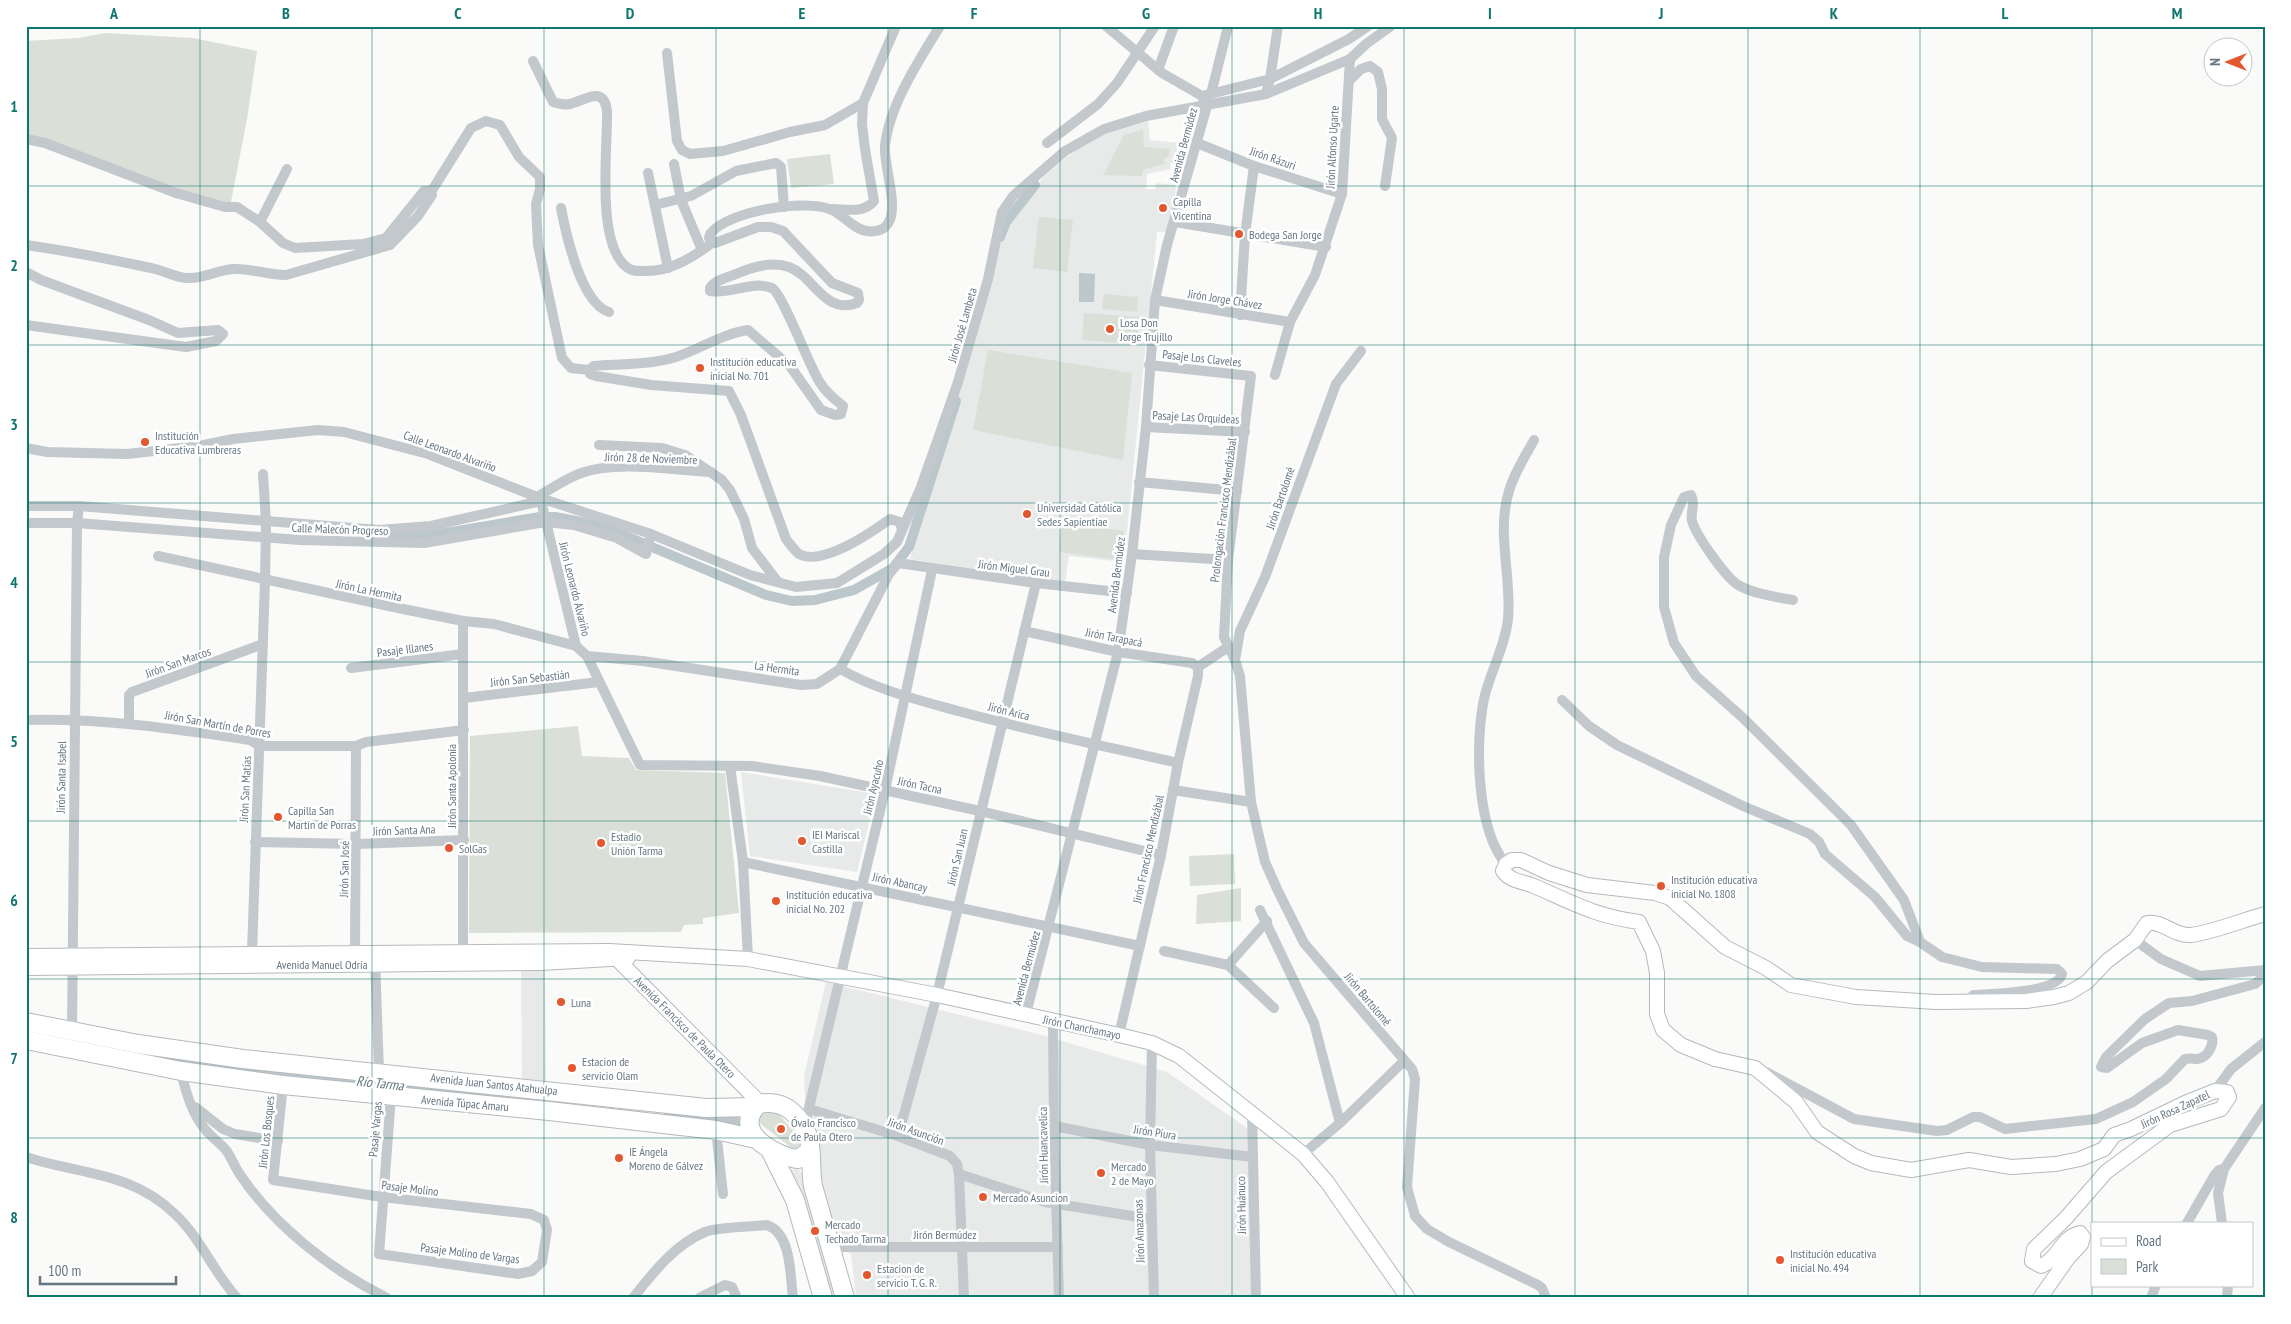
<svg xmlns="http://www.w3.org/2000/svg" width="2291" height="1324" viewBox="0 0 2291 1324" font-family="'PT Sans Narrow',sans-serif">
<rect width="100%" height="100%" fill="#fafaf8"/>
<g fill="#e8e9e9">
<path d="M1148,121l2,19 28,3 -4,19 -4,1 1,6 -24,5 -1,15h9l1,-6 20,2 -5,47h-14l-33,330 -55,-6 -4,27 -155,-24 94,-328 40,-55 34,-28 31,-17z"/>
<path d="M741,772l135,22 -19,78 -107,-16z"/>
<path d="M521,971h24l1,110 -24,-2z"/>
<path d="M826,982l216,53 125,37 87,61 3,165h-401l-5,-44 -14,-11 1,55h-10l-39,-125 7,-7 9,12 2,-31 -3,-71z"/>
</g>
<g fill="#dadfd7">
<path d="M105,33l88,5 64,13 -10,68 -17,88 -204,-67v-99l53,-3z"/>
<path d="M1143,130l1,17 26,2 -1,7 -5,3 1,5 -21,5 -3,7 -38,-1 21,-40z"/>
<path d="M830,154l4,30 -43,4 -4,-29z"/>
<path d="M1039,217l34,3 -6,52 -34,-4z"/>
<path d="M1104,294l34,3 -1,15 -35,-3z"/>
<path d="M1084,313l55,4 -2,27 -55,-4z"/>
<path d="M988,350l144,23 -9,87 -150,-30z"/>
<path d="M1062,523l62,8 -4,29 -61,-8z"/>
<path d="M578,726l4,30 47,2 7,12 89,3 14,140 -36,5v6l-19,1 -3,7 -212,1 1,-197z"/>
<path d="M1234,854l1,30 -45,2 -1,-30z"/>
<path d="M1241,888v33l-45,3 1,-29z"/>
<path d="M775,1110l30,34 -7,9 -41,-32 1,-9z"/>
</g>
<path fill="#bbc7cb" d="M1079,273l16,1 -1,28h-15z"/>
<g fill="none" stroke-linecap="round" stroke-linejoin="round">
<g stroke="#bbc7cb" stroke-width="10">
<path d="M1000,237l6,-15 29,-37"/>
<path d="M381,538l53,-3 106,-18h15l47,9 164,69 26,6 23,-1 39,-10 39,-22 16,-21 47,-146"/>
</g>
<g stroke="#bbc7cb" stroke-width="16">
<path d="M118,1050l127,19 320,33"/>
<path d="M672,1113l51,7 13,5"/>
</g>
<defs>
<g id="secondary">
<path d="M613,955l147,148"/>
<path d="M26,956l583,-5 139,8 189,36 182,40 33,8 27,13 124,98 24,28 81,116"/>
<path d="M26,968l515,-5 87,-5"/>
<path d="M2040,1298l28,-40 13,-14 2,-7 -3,-4c-19,4 -22,27 -39,33l-9,-5 2,-12 32,-31 40,-46 64,-47 51,-16 8,-12 -2,-5 -12,-1 -30,12 -54,26 -17,6 -10,14 -24,10 -24,5 -45,3 -42,-7 -58,10 -40,-7 -17,-7 -37,-24 -21,-30 -41,-34 -40,-9 -34,-14 -18,-15 -6,-16v-41l-4,-22 -14,-29c-44,-6 -66,-19 -105,-36 -12,-5 -23,-4 -31,-15l3,-7 6,-4h9l28,13 38,12 68,8 15,5 55,49 41,21 25,17 65,12 80,5 90,-1 28,-4 15,-4 18,-11 20,-21 28,-21 12,-17c15,-3 27,13 43,12 18,-1 56,-16 75,-21"/>
</g>
<g id="highway">
<path d="M26,1022l112,22 105,15 463,49 49,-1"/>
<path d="M26,1040l155,31 102,14 266,26 167,19 40,9"/>
<path d="M810,1151l-12,8c-20,-2 -63,-24 -44,-50 3,-5 7,-6 13,-6 21,-1 34,15 41,33 5,16 2,34 5,50l32,112"/>
<path d="M771,1152l24,48 28,98"/>
</g>
</defs>
<use href="#secondary" stroke="#b3babf" stroke-width="16"/>
<use href="#highway" stroke="#b4b9bd" stroke-width="20"/>
<g stroke="#c3c8cc" stroke-width="10">
<path d="M1106,26l56,47 40,23 5,10"/>
<path d="M667,53l10,88 5,9 8,4 33,-3 67,-19 35,-7 38,-22"/>
<path d="M533,61l20,41c7,2 14,4 20,1 14,-4 31,-17 34,8 1,37 -12,135 21,157 5,4 13,3 19,3 24,0 46,-14 65,-28"/>
<path d="M1158,70l16,-44"/>
<path d="M1349,81l12,-12 9,-3 8,6 4,17v30l10,19 -7,48"/>
<path d="M1211,94l17,-68"/>
<path d="M1266,94l4,-15 79,-40 19,-13"/>
<path d="M1202,96l68,-17 8,-53"/>
<path d="M26,139l19,4 131,50 49,14h12l23,15 23,21 12,5 68,-4 23,-6 38,-47h5l3,4 -14,21 -28,29 -104,30c-18,0 -36,-7 -53,-6 -16,1 -29,10 -45,9 -12,0 -25,-8 -37,-10 -42,-9 -83,-17 -125,-23"/>
<path d="M1047,143l51,-39 19,-21 38,-57"/>
<path d="M1197,143l57,23 88,28"/>
<path d="M674,164l7,36 21,50"/>
<path d="M648,173l20,95"/>
<path d="M431,192l40,-64 15,-7 14,4 19,32 21,20v12l-4,15 2,41 24,113 9,10 18,2"/>
<path d="M655,205l36,-9 45,-25 40,-8 5,4 3,40"/>
<path d="M561,208c5,26 20,95 48,104"/>
<path d="M831,209c16,0 32,5 43,-8l-9,-52 -3,-25 1,-21 33,-77"/>
<path d="M260,222l27,-53"/>
<path d="M1175,222l151,25"/>
<path d="M26,272l15,8 108,40 29,13 40,-3 5,4 -7,7 -30,6 -160,-22"/>
<path d="M1155,300l135,22"/>
<path d="M1240,315l5,-80 9,-69"/>
<path d="M1149,365l102,11 -23,184 -4,77 11,23 5,16 11,126 14,60 13,29 26,52 108,126 3,10 -8,108 8,29 12,13 22,13 89,43 4,3 4,10"/>
<path d="M1275,375l15,-53 25,-47 27,-81 8,-135"/>
<path d="M1146,427l99,5"/>
<path d="M599,445l63,3 23,7 37,25 8,10 14,29 8,29 26,34"/>
<path d="M26,448l21,4 80,2 72,-8 34,-7 85,-9 26,2 84,22 109,43 114,37 99,41 46,12 41,-4 47,-29 13,-12 24,-55 37,-105 30,-103 14,-67 11,-16 52,-45 39,-22 42,-13 120,-22 84,-35 16,-15 25,-18"/>
<path d="M1139,482l98,9"/>
<path d="M537,497l4,4 35,145 11,10 53,109 112,1 68,10 160,35 181,44"/>
<path d="M537,497c14,-8 28,-18 44,-24 36,-13 91,-3 130,-1"/>
<path d="M26,506h53l300,24 52,-4 110,-25"/>
<path d="M26,523h51l223,17 124,3 121,-21 29,3 43,13 29,16 5,-20"/>
<path d="M902,530l-2,-8 -10,-3c-18,13 -68,48 -91,35 -4,-3 -9,-10 -13,-15l-45,-124 -12,-24 -78,-6 -55,-9 -6,-2 -1,-4 5,-4c27,-2 56,-1 82,-9 24,-8 46,-23 72,-27l42,36 31,44 14,5 6,-1 2,-8c-9,-7 -19,-16 -24,-25 -10,-16 -37,-88 -47,-93 -20,-8 -42,7 -62,3v-3c5,-8 18,-11 26,-14 16,-7 36,-13 53,-7 25,9 35,48 68,36l2,-3 -1,-7 -26,-10 -49,-52 -12,-4h-13l-43,16 -6,-5 1,-4c17,-23 96,-36 122,-24 11,5 23,20 35,21 5,1 14,0 18,-4 17,-14 -2,-61 0,-81 4,-40 34,-86 55,-120"/>
<path d="M1132,554l96,6"/>
<path d="M158,556l245,53 60,12 31,3 82,22"/>
<path d="M1793,600c-17,-3 -38,-6 -53,-14 -13,-6 -44,-51 -48,-65 -2,-9 4,-17 -1,-26l-7,2 -13,28 -7,32v50l10,36 22,33 46,41 109,108 53,75 16,42"/>
<path d="M463,621v331"/>
<path d="M1024,631l94,21 74,11 6,4"/>
<path d="M587,656l56,5 158,24 16,-1 23,-15 49,-95 9,-11 138,20 91,10"/>
<path d="M1235,660l5,-29 25,-54 71,-193 25,-33"/>
<path d="M1198,667l30,-20"/>
<path d="M351,668l112,-14"/>
<path d="M840,669c37,21 78,31 118,42 73,20 146,35 220,52"/>
<path d="M464,698l135,-16"/>
<path d="M1562,700l27,26 28,19 126,61 67,28 9,8 6,12 50,43 32,39 13,6 22,15 40,10 75,2 5,5c-5,19 -72,20 -89,21l-2,3"/>
<path d="M26,720c76,-2 150,9 224,20l10,6h96l10,-4 98,-12"/>
<path d="M129,722v-27l3,-3 131,-48"/>
<path d="M730,766l13,96 5,97"/>
<path d="M1173,790l78,12"/>
<path d="M255,842l102,2 107,-4"/>
<path d="M743,862l397,84"/>
<path d="M1506,864c-30,-35 -31,-122 -22,-165 6,-27 21,-52 24,-80 4,-42 -12,-86 1,-128 5,-18 16,-34 25,-51"/>
<path d="M1260,910l54,113 26,100"/>
<path d="M2135,940l26,19 39,17 65,-6"/>
<path d="M1164,951l64,14"/>
<path d="M252,952l13,-371 1,-59 -3,-48"/>
<path d="M375,958l4,114"/>
<path d="M355,959l1,-213"/>
<path d="M1228,965l46,43"/>
<path d="M1228,965l39,-44"/>
<path d="M1026,1014l92,-362 14,-98 14,-127 9,-127 12,-55 40,-139"/>
<path d="M1053,1022l1,104 5,172"/>
<path d="M72,1032l5,-509 2,-17"/>
<path d="M1119,1035l42,-180 17,-92 20,-87v-9"/>
<path d="M1152,1043l-2,102 4,153"/>
<path d="M181,1071c4,19 11,42 23,57 6,8 15,14 22,22 5,7 8,15 13,23 34,52 92,97 148,125"/>
<path d="M1766,1072l88,47 83,12 10,-1 26,-13h7l25,12 91,-10 37,-17 33,-23 19,-20c5,-1 8,0 12,0 10,-1 17,-13 15,-22l-4,-2 -30,-5 -36,13 -35,25 -6,-1 5,-10 39,-38 24,-16 23,-2 63,-17 10,-9"/>
<path d="M283,1085l-10,95 109,17 149,17 13,6 3,10 -5,32 -10,9 -14,3 -139,-20 12,-158"/>
<path d="M2215,1091l16,-22 34,-27"/>
<path d="M195,1107l28,22 12,5 43,7"/>
<path d="M809,1109l89,27 52,20 7,8 2,10 86,28 106,17"/>
<path d="M1252,1112l4,186"/>
<path d="M801,1123l6,-7 78,-326 47,-220"/>
<path d="M1054,1126l96,19 103,12"/>
<path d="M716,1130l7,64"/>
<path d="M898,1136l39,-141 99,-412"/>
<path d="M1303,1154l37,-31 64,-62"/>
<path d="M26,1157c55,18 105,14 150,58 25,24 38,58 61,83"/>
<path d="M959,1174l5,124"/>
<path d="M2187,1223l27,-47 5,-6 4,-1"/>
<path d="M2222,1223l-4,-30 6,-24 41,-61"/>
<path d="M832,1247h226"/>
<path d="M633,1298c19,-24 42,-54 72,-66 13,-5 46,-5 62,-7 25,9 23,51 26,73"/>
<path d="M699,1298l26,-13 7,2 5,11"/>
<path d="M2151,1298l5,-13"/>
<path d="M2227,1298l1,-13"/>
</g>
<use href="#secondary" stroke="#fff" stroke-width="14"/>
<use href="#highway" stroke="#fff" stroke-width="18"/>
</g>
<path fill="none" stroke="#0f766e" stroke-width="1" stroke-opacity="0.55" d="M200,26v1272M372,26v1272M544,26v1272M716,26v1272M888,26v1272M1060,26v1272M1232,26v1272M1404,26v1272M1575,26v1272M1748,26v1272M1920,26v1272M2092,26v1272M26,186h2239M26,345h2239M26,503h2239M26,662h2239M26,821h2239M26,979h2239M26,1138h2239"/>
<g fill="#e4572e" stroke="#fff" stroke-width="2">
<circle cx="1163" cy="208" r="5"/>
<circle cx="1239" cy="234" r="5"/>
<circle cx="1110" cy="329" r="5"/>
<circle cx="700" cy="368" r="5"/>
<circle cx="145" cy="442" r="5"/>
<circle cx="1027" cy="514" r="5"/>
<circle cx="278" cy="817" r="5"/>
<circle cx="802" cy="841" r="5"/>
<circle cx="601" cy="843" r="5"/>
<circle cx="449" cy="848" r="5"/>
<circle cx="1661" cy="886" r="5"/>
<circle cx="776" cy="901" r="5"/>
<circle cx="561" cy="1002" r="5"/>
<circle cx="572" cy="1068" r="5"/>
<circle cx="781" cy="1129" r="5"/>
<circle cx="619" cy="1158" r="5"/>
<circle cx="1101" cy="1173" r="5"/>
<circle cx="983" cy="1197" r="5"/>
<circle cx="815" cy="1231" r="5"/>
<circle cx="1780" cy="1260" r="5"/>
<circle cx="867" cy="1275" r="5"/>
</g>
<g text-anchor="middle" dominant-baseline="central" stroke-width="5" stroke-linejoin="round" paint-order="stroke">
<g font-size="12" fill="#657683" stroke="#fff">
<text transform="translate(1183 145) rotate(-75)">Avenida Bermúdez</text>
<text transform="translate(1332 147) rotate(-87)">Jirón Alfonso Ugarte</text>
<text transform="translate(1273 158) rotate(19)">Jirón Rázuri</text>
<text transform="translate(1225 299) rotate(9)">Jirón Jorge Chávez</text>
<text transform="translate(962 325) rotate(-74)">Jirón José Lambeta</text>
<text transform="translate(1202 358) rotate(6)">Pasaje Los Claveles</text>
<text transform="translate(1196 417) rotate(3)">Pasaje Las Orquídeas</text>
<text transform="translate(450 451) rotate(20)">Calle Leonardo Alvariño</text>
<text transform="translate(651 458) rotate(2)">Jirón 28 de Noviembre</text>
<text transform="translate(1280 498) rotate(-71)">Jirón Bartolomé</text>
<text transform="translate(1223 510) rotate(-83)">Prolongación Francisco Mendizábal</text>
<text transform="translate(340 529) rotate(2)">Calle Malecón Progreso</text>
<text transform="translate(1014 568) rotate(7)">Jirón Miguel Grau</text>
<text transform="translate(1116 575) rotate(-83)">Avenida Bermúdez</text>
<text transform="translate(575 589) rotate(76)">Jirón Leonardo Alvariño</text>
<text transform="translate(369 590) rotate(12)">Jirón La Hermita</text>
<text transform="translate(1114 637) rotate(11)">Jirón Tarapacá</text>
<text transform="translate(405 649) rotate(-7)">Pasaje Illanes</text>
<text transform="translate(178 662) rotate(-20)">Jirón San Marcos</text>
<text transform="translate(777 668) rotate(8)">La Hermita</text>
<text transform="translate(530 678) rotate(-6)">Jirón San Sebastián</text>
<text transform="translate(1009 711) rotate(14)">Jirón Arica</text>
<text transform="translate(218 724) rotate(10)">Jirón San Martín de Porres</text>
<text transform="translate(61 777) rotate(-89)">Jirón Santa Isabel</text>
<text transform="translate(920 785) rotate(12)">Jirón Tacna</text>
<text transform="translate(451 786) rotate(-90)">Jirón Santa Apolonia</text>
<text transform="translate(873 787) rotate(-77)">Jirón Ayacuho</text>
<text transform="translate(245 789) rotate(-87)">Jirón San Matías</text>
<text transform="translate(404 830) rotate(-2)">Jirón Santa Ana</text>
<text transform="translate(1148 849) rotate(-78)">Jirón Francisco Mendizábal</text>
<text transform="translate(957 857) rotate(-77)">Jirón San Juan</text>
<text transform="translate(344 869) rotate(-89)">Jirón San José</text>
<text transform="translate(900 882) rotate(12)">Jirón Abancay</text>
<text x="322" y="964">Avenida Manuel Odría</text>
<text transform="translate(1026 968) rotate(-75)">Avenida Bermúdez</text>
<text transform="translate(1368 999) rotate(50)">Jirón Bartolomé</text>
<text transform="translate(685 1027) rotate(45)">Avenida Francisco de Paula Otero</text>
<text transform="translate(1082 1027) rotate(12)">Jirón Chanchamayo</text>
<text transform="translate(494 1084) rotate(6)">Avenida Juan Santos Atahualpa</text>
<text transform="translate(465 1103) rotate(5)">Avenida Túpac Amaru</text>
<text transform="translate(2175 1109) rotate(-25)">Jirón Rosa Zapatel</text>
<text transform="translate(375 1129) rotate(-85)">Pasaje Vargas</text>
<text transform="translate(916 1131) rotate(20)">Jirón Asunción</text>
<text transform="translate(266 1132) rotate(-84)">Jirón Los Bosques</text>
<text transform="translate(1155 1132) rotate(9)">Jirón Piura</text>
<text transform="translate(1043 1145) rotate(-91)">Jirón Huancavelica</text>
<text transform="translate(410 1188) rotate(7)">Pasaje Molino</text>
<text transform="translate(1241 1205) rotate(-91)">Jirón Huánuco</text>
<text transform="translate(1139 1231) rotate(-92)">Jirón Amazonas</text>
<text x="945" y="1234">Jirón Bermúdez</text>
<text transform="translate(470 1253) rotate(7)">Pasaje Molino de Vargas</text>
</g>
<g font-size="12" fill="#657683" stroke="#fff" text-anchor="start">
<text x="1173" y="201">Capilla<tspan x="1173" dy="14">Vicentina</tspan></text>
<text x="1249" y="234">Bodega San Jorge</text>
<text x="1120" y="322">Losa Don<tspan x="1120" dy="14">Jorge Trujillo</tspan></text>
<text x="710" y="361">Institución educativa<tspan x="710" dy="14">inicial No. 701</tspan></text>
<text x="155" y="435">Institución<tspan x="155" dy="14">Educativa Lumbreras</tspan></text>
<text x="1037" y="507">Universidad Católica<tspan x="1037" dy="14">Sedes Sapientiae</tspan></text>
<text x="288" y="810">Capilla San<tspan x="288" dy="14">Martín de Porras</tspan></text>
<text x="812" y="834">IEI Mariscal<tspan x="812" dy="14">Castilla</tspan></text>
<text x="611" y="836">Estadio<tspan x="611" dy="14">Unión Tarma</tspan></text>
<text x="459" y="848">SolGas</text>
<text x="1671" y="879">Institución educativa<tspan x="1671" dy="14">inicial No. 1808</tspan></text>
<text x="786" y="894">Institución educativa<tspan x="786" dy="14">inicial No. 202</tspan></text>
<text x="571" y="1002">Luna</text>
<text x="582" y="1061">Estacion de<tspan x="582" dy="14">servicio Olam</tspan></text>
<text x="791" y="1122">Óvalo Francisco<tspan x="791" dy="14">de Paula Otero</tspan></text>
<text x="629" y="1151">IE Ángela<tspan x="629" dy="14">Moreno de Gálvez</tspan></text>
<text x="1111" y="1166">Mercado<tspan x="1111" dy="14">2 de Mayo</tspan></text>
<text x="993" y="1197">Mercado Asuncion</text>
<text x="825" y="1224">Mercado<tspan x="825" dy="14">Techado Tarma</tspan></text>
<text x="1790" y="1253">Institución educativa<tspan x="1790" dy="14">inicial No. 494</tspan></text>
<text x="877" y="1268">Estacion de<tspan x="877" dy="14">servicio T. G. R.</tspan></text>
</g>
<g font-size="14" font-style="italic" fill="#60757c" stroke="#fff">
<text transform="translate(380 1083) rotate(6)">Río Tarma</text>
</g>
</g>
<rect width="2291" height="1324" fill="none" stroke="#ffffff" stroke-width="55"/>
<rect x="2091" y="1222" width="162" height="65" fill="#ffffff" stroke="#c1c8cd"/>
<rect x="2101" y="1238" width="25" height="8" fill="#ffffff" stroke="#c1c8cd"/>
<text x="2136" y="1246" font-size="15" fill="#657683">Road</text>
<rect x="2101" y="1259" width="25" height="15" fill="#dadfd7" stroke="#c1c8cd"/>
<text x="2136" y="1272" font-size="15" fill="#657683">Park</text>
<g transform="translate(2228 62) rotate(270)"><circle r="24" fill="#ffffff" stroke="#c1c8cd"/>
<path d="M0-4L9 19L0 12L-9 19Z" fill="#e4572e"/>
<text y="-8" font-size="14" font-weight="bold" text-anchor="middle" fill="#657683">N</text>
</g>
<path d="M40 1276v8h136v-8" fill="none" stroke="#657683" stroke-width="2.5"/>
<text x="48" y="1276" font-size="15" fill="#657683" stroke="#ffffff" stroke-width="4" paint-order="stroke">100 m</text>
<rect x="28" y="28" width="2236" height="1268" fill="none" stroke="#0f766e" stroke-width="2"/>
<g font-size="16" text-anchor="middle" font-weight="bold" fill="#0f766e">
<text x="114" y="19">A</text>
<text x="286" y="19">B</text>
<text x="458" y="19">C</text>
<text x="630" y="19">D</text>
<text x="802" y="19">E</text>
<text x="974" y="19">F</text>
<text x="1146" y="19">G</text>
<text x="1318" y="19">H</text>
<text x="1490" y="19">I</text>
<text x="1661" y="19">J</text>
<text x="1834" y="19">K</text>
<text x="2005" y="19">L</text>
<text x="2177" y="19">M</text>
<text x="14" y="112">1</text>
<text x="14" y="271">2</text>
<text x="14" y="430">3</text>
<text x="14" y="588">4</text>
<text x="14" y="747">5</text>
<text x="14" y="906">6</text>
<text x="14" y="1064">7</text>
<text x="14" y="1223">8</text>
</g>
</svg>
